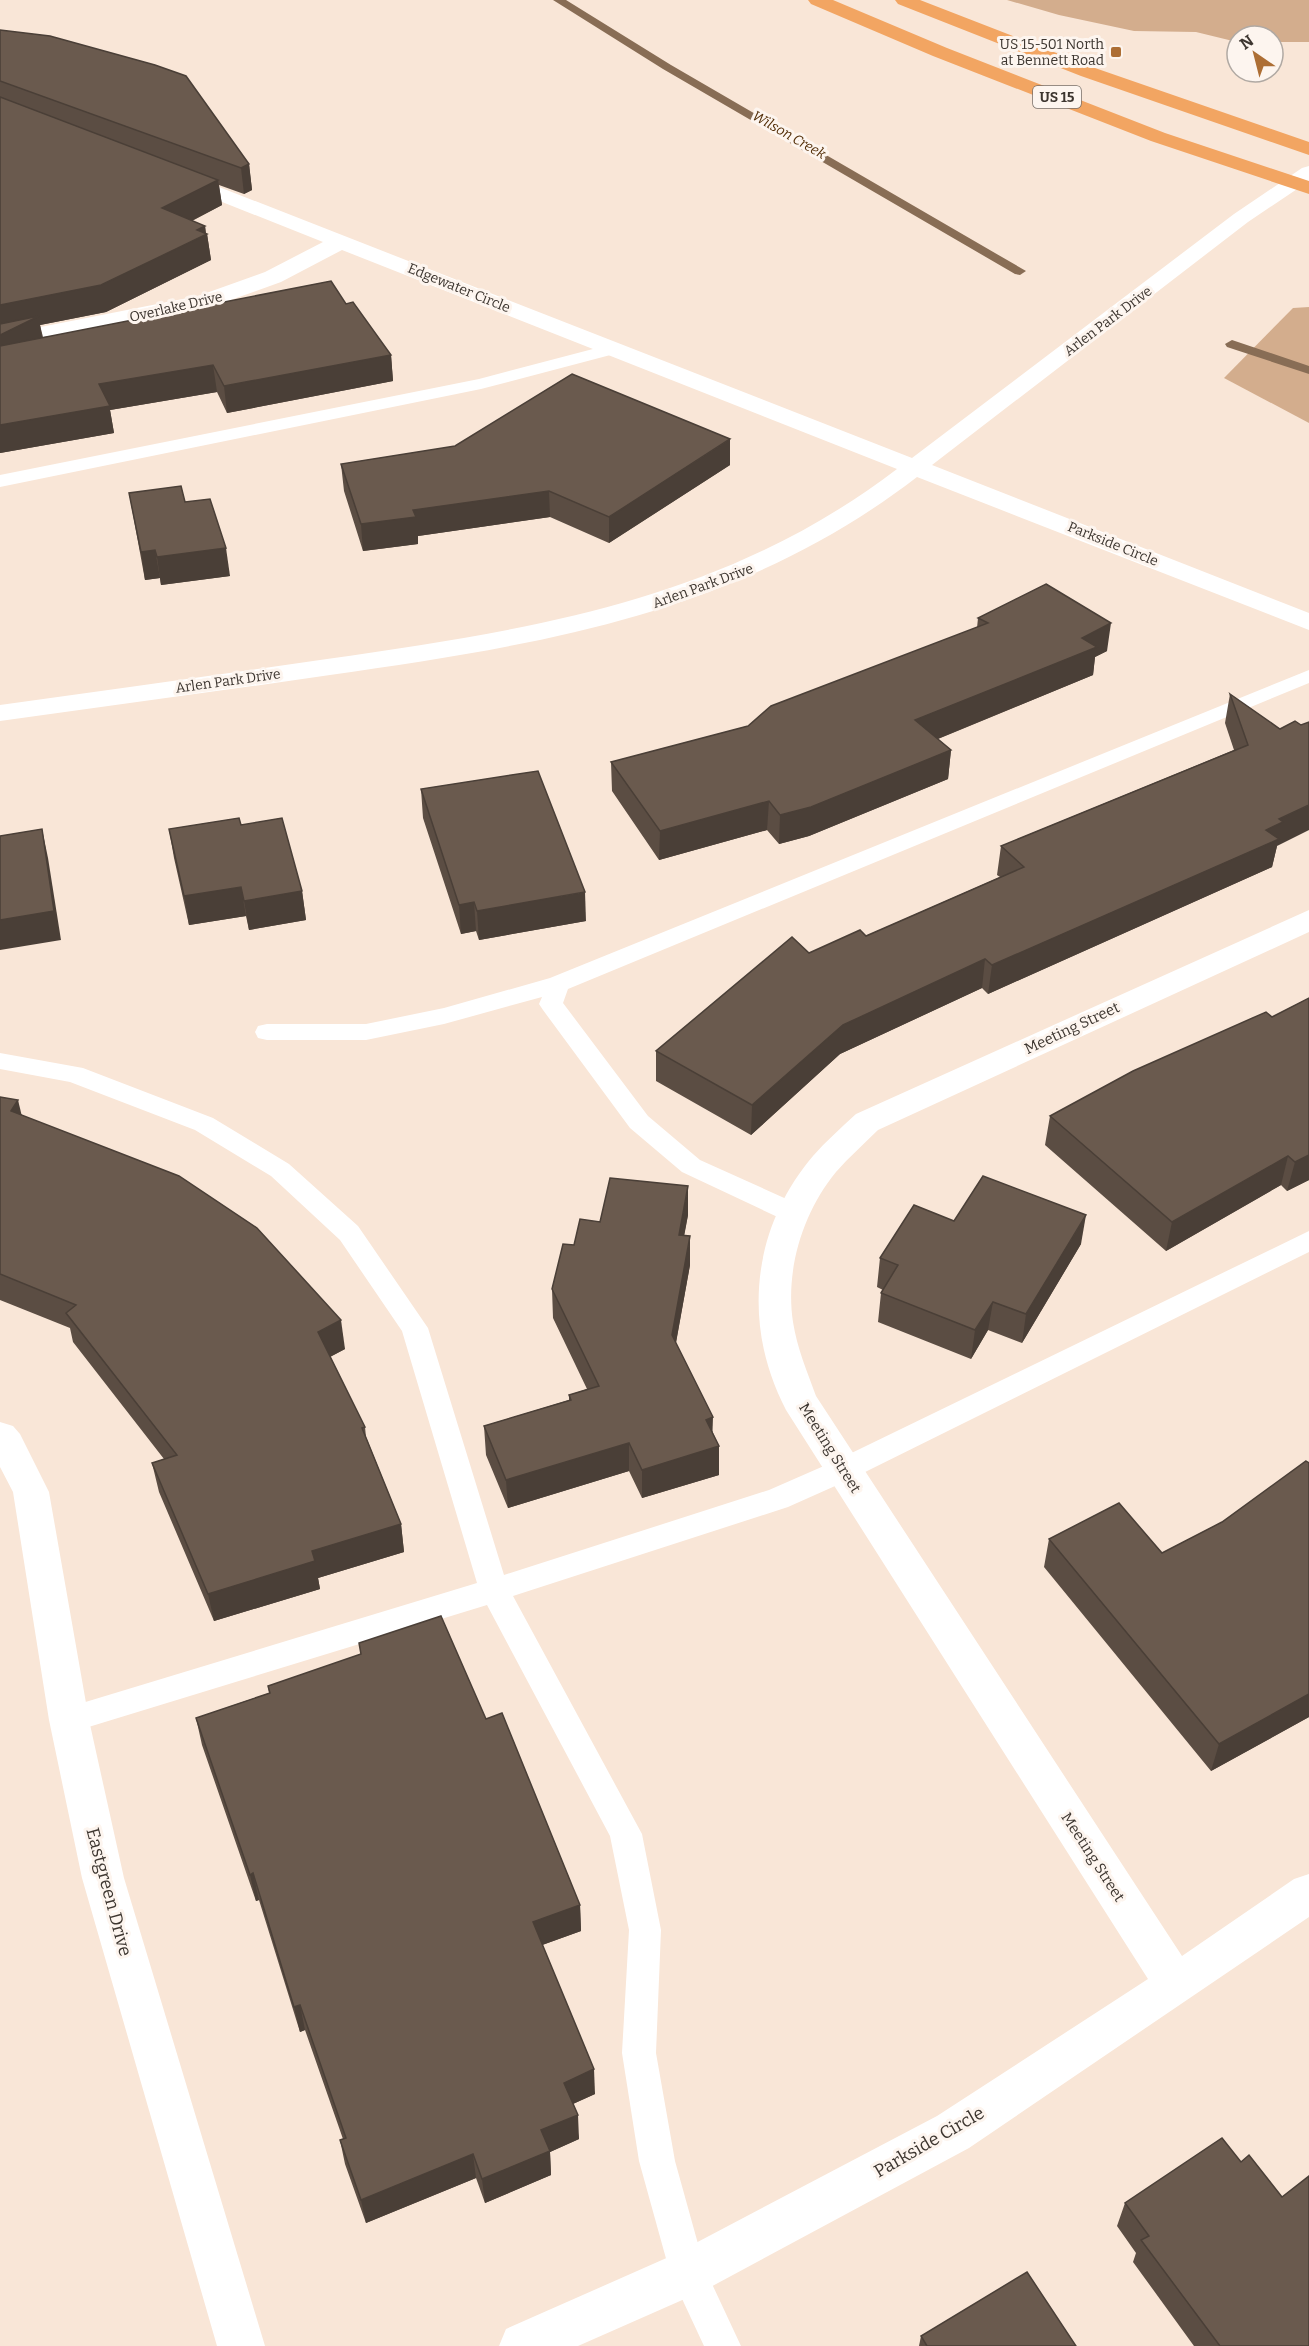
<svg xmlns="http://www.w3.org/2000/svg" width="1309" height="2346" viewBox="0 0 1309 2346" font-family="Bitter,serif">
<rect width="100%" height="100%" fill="#f9e6d7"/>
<g fill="#d3ad8d">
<path d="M1007,0h302v42h-36v-6h-36v6l-41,-10 -62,-1 -75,-16z"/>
<path d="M1309,307v116l-85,-45 69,-70z"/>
</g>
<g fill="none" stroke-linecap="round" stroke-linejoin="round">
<g fill="#886d55" fill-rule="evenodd">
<path d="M553,0h13l105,65 355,206 -6,4 -5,-1 -352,-205z"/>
<path d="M1232,340l77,26v8l-82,-27 -2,-3z"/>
</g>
<g fill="#fff" fill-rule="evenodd">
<path d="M612,344l6,1 3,4 -3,4 -137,36 -481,98v-12l479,-96z"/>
<path d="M1309,670v13l-741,306 -5,14 85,113 52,44 102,46 4,7 -4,7 -9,2 -9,-2 -102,-48 -52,-44 -87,-118 -4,-6 3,-7 -98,27 -78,16h-99l-9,-2 -3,-6 3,-6 9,-2h99l78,-16 106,-30z"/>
<path d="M0,1053l83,15 130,50 76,46 69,62 70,102 76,247 265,-85 64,-28 476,-231v21l-456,226 -65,29 -275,89 129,238 19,96 -5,123 19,108 30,108 36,77h-37l-34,-73 -31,-112 -17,-108 7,-123 -19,-94 -123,-231 -418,128 -11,-4 -4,-9 4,-9 11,-4 408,-124 -75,-252 -62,-91 -69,-64 -76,-46 -125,-48 -70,-13z"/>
</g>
<g fill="#fff" fill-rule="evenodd">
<path d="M1309,166v15l-61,41 -316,243 377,148v17l-392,-153c-177,136 -371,167 -587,198 -110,16 -220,31 -330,46v-16c109,-15 218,-30 327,-46 209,-30 398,-59 570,-190l-555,-219 -61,32 -70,25 -211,42v-14l198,-39 67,-24 58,-30 -151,-60 -3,-4 3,-4h14l726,284 322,-244 68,-46z"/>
<path d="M1309,910v22l-431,198c-14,14 -29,27 -42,42 -33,40 -51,98 -43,150 4,26 14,49 23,74l366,560 112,-77 15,-5v43l-340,231 -264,142 -127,56h-79l7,-17 165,-73 266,-140 211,-137 -362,-569c-44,-84 -35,-181 27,-254 13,-15 28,-28 43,-42z"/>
<path d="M0,1422l13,4 7,8 29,58 40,228 35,158 141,468h-48l-135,-468 -33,-158 -36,-228 -13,-25z"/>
</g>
<g fill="#f2a562" fill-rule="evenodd">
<path d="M808,0h25l114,48 218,85 144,48v13l-158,-53 -218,-85 -122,-52z"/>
<path d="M895,0h25l175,68 214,74v13l-228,-79 -183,-72z"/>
</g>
</g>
<g fill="#5b4d43">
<path d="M0,30l249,134 3,26 -8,4 -25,-9 3,20 -30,16 13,5 1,8h1l4,26 -105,52 -66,13 3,12 303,-33 45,51 2,26 -166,32 -10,-21 -107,18 4,23 -114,20z"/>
<path d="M341,464l389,1 -121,78 -59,-26 -132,19v8l-55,7 -19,-60z"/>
<path d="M129,493l56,9 45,74 -69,9 -1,-7 -15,2z"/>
<path d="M978,618l129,33 -12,6 -2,18 -155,64 13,11 -3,29 -139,57 -30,8 -12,-14 -108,30 -47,-69 -1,-29 137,-36 229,-98z"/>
<path d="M1230,694l50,35 -3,117 -5,21 -284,127 -6,-6 -142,66 -89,81 -95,-54v-30l153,-98 57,-17 134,-59 -3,-2 4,-29 233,-96 -9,-27z"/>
<path d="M421,789l165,132 -107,19 -3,-9 -15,3 -38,-116z"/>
<path d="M241,825l61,66 4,29 -57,10 -3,-14 -57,9 -15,-67 -5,-29z"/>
<path d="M1309,998v182l-22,11 -6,-6 -115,66 -121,-106 5,-29 222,-99z"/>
<path d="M0,1097l22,18 323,234 -15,8 35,70 1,10 35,87 3,28 -86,26 2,11 -106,32 -55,-129 -7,-29 12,-4 -91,-117 -3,-14 -70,-28z"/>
<path d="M688,1215l-4,20 6,30 -14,78 37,90 6,13v29l-77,23 -13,-27 -121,37 -22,-53 -2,-29 85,-26v-5l18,-6 -34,-71 -1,-29 22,-44 26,-23z"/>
<path d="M954,1221l127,23 -59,99 -34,-13 -17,29 -93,-37 3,-29 2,-3 -6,-3 3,-29z"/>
<path d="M1309,1463v254l-98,54 -167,-204 5,-28 113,14 60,-31z"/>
<path d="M268,1686l218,33 94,186 1,26 -39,14 53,149 -22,10 6,35 -29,13 1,23 -66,28 -9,-25 -110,45 -21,-59 -5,-24 3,-1 -38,-109 -5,2 -41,-132 -3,1 -54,-156 -6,-27 73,-25z"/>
<path d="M1241,2162l41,35 27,149h-115l-61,-84 3,-9 -19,-27 8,-23z"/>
<path d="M921,2336l155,10h-157z"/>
</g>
<g fill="#4a3f37">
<path d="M249,164l3,26 -8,4 -3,-26z"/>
<path d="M218,180l4,25 -56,29 -4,-26z"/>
<path d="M205,226l1,9 1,-1 4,26 -105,52 -66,13 3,18 -43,21v-59z"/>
<path d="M391,355l2,26 -166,32 -3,-27z"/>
<path d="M213,365l4,27 -107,18 4,23 -114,20v-28l99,-41z"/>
<path d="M730,439v26l-121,78v-26z"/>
<path d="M549,491l1,26 -132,19v8l-55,7 -2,-27 52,-14z"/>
<path d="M226,548l4,28 -69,9 -4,-28z"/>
<path d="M155,550l5,28 -15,2 -4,-28z"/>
<path d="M1111,623l-4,28 -12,6 -2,18 -180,74 2,-29z"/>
<path d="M951,750l-3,29 -139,57 -30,8 1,-29z"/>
<path d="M769,801l-2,29 -108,30 1,-29z"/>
<path d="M1309,805v25l-32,16 -5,21 -284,127 4,-29 274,-135 13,-11z"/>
<path d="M42,829l6,29 13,82 -61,10v-30z"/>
<path d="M241,887l5,29 -57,9 -5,-29z"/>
<path d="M302,891l4,29 -57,10 -5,-29z"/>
<path d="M585,892l1,29 -107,19 -2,-29z"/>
<path d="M474,902l2,29 -15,3 -2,-29z"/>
<path d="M985,959l-3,29 -142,66 -89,81 1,-30 91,-80z"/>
<path d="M18,1100l7,29 -14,-18z"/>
<path d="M1309,1155v25l-22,11 8,-29z"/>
<path d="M1288,1156l-7,29 -115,66 6,-29z"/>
<path d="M688,1186v29l-9,49v-29z"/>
<path d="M1086,1215l-5,29 -59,99 4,-29z"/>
<path d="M690,1236v29l-18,99v-29z"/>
<path d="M993,1302l-5,28 -17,29 4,-29z"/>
<path d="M341,1320l4,29 -23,12 -4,-29z"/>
<path d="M713,1417l-1,29 -6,-26z"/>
<path d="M629,1443v28l-121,37 -2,-28z"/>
<path d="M719,1446v29l-77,23v-28z"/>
<path d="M401,1524l3,28 -86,26 2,11 -106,32 -6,-27 104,-43z"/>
<path d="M1309,1694v23l-98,54 8,-27z"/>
<path d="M253,1873l6,27 -3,1 -6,-26z"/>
<path d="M580,1905l1,26 -47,17 -1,-26z"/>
<path d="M300,2005l5,25 -5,2 -6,-25z"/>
<path d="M594,2069l1,25 -29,13 -2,-24z"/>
<path d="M578,2115l1,24 -29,13 1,23 -66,28 -3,-24 59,-49z"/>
<path d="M473,2154l3,24 -110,45 -5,-23z"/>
</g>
<g fill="#6a5a4e" stroke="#4a3f37" stroke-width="1.5">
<path d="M0,30l50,6 105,29 31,11 63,88 -8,4 -241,-87z"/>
<path d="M0,97l218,83 -56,28 43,18 -8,4 10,4 -106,51 -101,20z"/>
<path d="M331,281l15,23 7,-2 38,53 -167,31 -11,-21 -114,19 11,22 -110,19v-79z"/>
<path d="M39,316l-39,19v-11z"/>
<path d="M572,374l158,65 -121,78 -60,-26 -136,19 3,7 -55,7 -20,-60 114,-18z"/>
<path d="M181,486l4,16 25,-3 16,49 -69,9 -2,-7 -14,2 -12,-59z"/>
<path d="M1046,584l65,39 -29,15 15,9 -182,73 36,30 -140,57 -31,8 -11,-14 -109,30 -49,-69 137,-36 23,-20 217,-83 -10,-5z"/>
<path d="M1230,694l50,35 15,-8 6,4 8,-3v83l-30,14 4,3 -17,8 13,9 -287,126 -7,-6 -142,66 -91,80 -96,-54 136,-114 17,16 51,-23 6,6 158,-69 -23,-21 247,-101z"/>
<path d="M538,771l47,121 -108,19 -3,-9 -15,3 -38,-116z"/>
<path d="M239,818l2,7 41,-7 20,73 -58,10 -3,-14 -57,9 -15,-67z"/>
<path d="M42,829l12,82 -54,9v-84z"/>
<path d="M1309,998v157l-14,7 -7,-6 -116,66 -122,-106 83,-45 133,-59 6,5z"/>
<path d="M0,1097l18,3 -7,11 168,65 78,52 84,92 -23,12 47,95 -3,1 39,96 -89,27 3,10 -107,33 -56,-131 25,-8 -111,-142 10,-8 -76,-31z"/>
<path d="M983,1176l103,39 -60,99 -33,-12 -18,28 -94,-37 17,-28 -18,-7 34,-53 40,16z"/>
<path d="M610,1178l78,8 -9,49 11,1 -18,99 41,82 -7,3 13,26 -77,24 -13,-27 -123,37 -22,-54 87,-26 -2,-5 30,-9 -47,-97 11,-45 11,1 6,-26 20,3z"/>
<path d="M1306,1461l3,2v231l-90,50 -170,-205 70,-36 43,50 60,-31z"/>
<path d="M441,1616l45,103 16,-6 78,192 -47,17 61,147 -30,14 14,32 -37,15 9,21 -68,28 -9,-25 -112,46 -21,-60 6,-2 -46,-133 -6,2 -41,-134 -3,2 -54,-157 74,-25 -2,-7 93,-32 -2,-11z"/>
<path d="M1222,2138l19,24 8,-7 33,42 27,-21v170h-89l-79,-106 8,-4 -24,-33z"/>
<path d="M1027,2272l49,74h-149l-6,-10z"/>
</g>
<rect fill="#ad6e34" stroke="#fdf5ef" stroke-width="2" x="1110" y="46" width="12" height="12" rx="3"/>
<g text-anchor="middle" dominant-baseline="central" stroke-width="6" stroke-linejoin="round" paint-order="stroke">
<g font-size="14" fill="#3d3630" stroke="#fdf5ef" text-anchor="end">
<text x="1104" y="44">US 15-501 North<tspan x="1104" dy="16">at Bennett Road</tspan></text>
</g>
<rect fill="#fdf5ef" stroke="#776f69" stroke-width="1.5" x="1033" y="86" width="48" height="22" rx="4.5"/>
<g font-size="14" font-weight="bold" fill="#3d3630">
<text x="1057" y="97">US 15</text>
</g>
<g font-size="14" font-style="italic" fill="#532e07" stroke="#fdf5ef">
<text transform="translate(789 135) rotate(30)">Wilson Creek</text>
</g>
<g font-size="14" fill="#3d3630" stroke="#fdf5ef">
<text transform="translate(459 288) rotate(22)">Edgewater Circle</text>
<text transform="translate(176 307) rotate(-13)">Overlake Drive</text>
<text transform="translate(1108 321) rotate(-37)">Arlen Park Drive</text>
<text transform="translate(1113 544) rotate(22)">Parkside Circle</text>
<text transform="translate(703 586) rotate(-20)">Arlen Park Drive</text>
<text transform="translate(228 681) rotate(-8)">Arlen Park Drive</text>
</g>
<g font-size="15" fill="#3d3630" stroke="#fdf5ef">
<text transform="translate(1072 1028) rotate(-25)">Meeting Street</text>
<text transform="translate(830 1448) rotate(58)">Meeting Street</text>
<text transform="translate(1093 1857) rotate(57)">Meeting Street</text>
</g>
<g font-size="18" fill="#3d3630" stroke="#fdf5ef">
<text transform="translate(109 1892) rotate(75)">Eastgreen Drive</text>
<text transform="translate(929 2142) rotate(-30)">Parkside Circle</text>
</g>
</g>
<g transform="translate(1255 54) rotate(325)"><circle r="28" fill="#fdf5ef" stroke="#b0a9a3" stroke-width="1.5"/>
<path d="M0-4.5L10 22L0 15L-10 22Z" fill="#ad6e34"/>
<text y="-9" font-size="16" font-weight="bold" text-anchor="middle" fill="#3d3630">N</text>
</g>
</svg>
